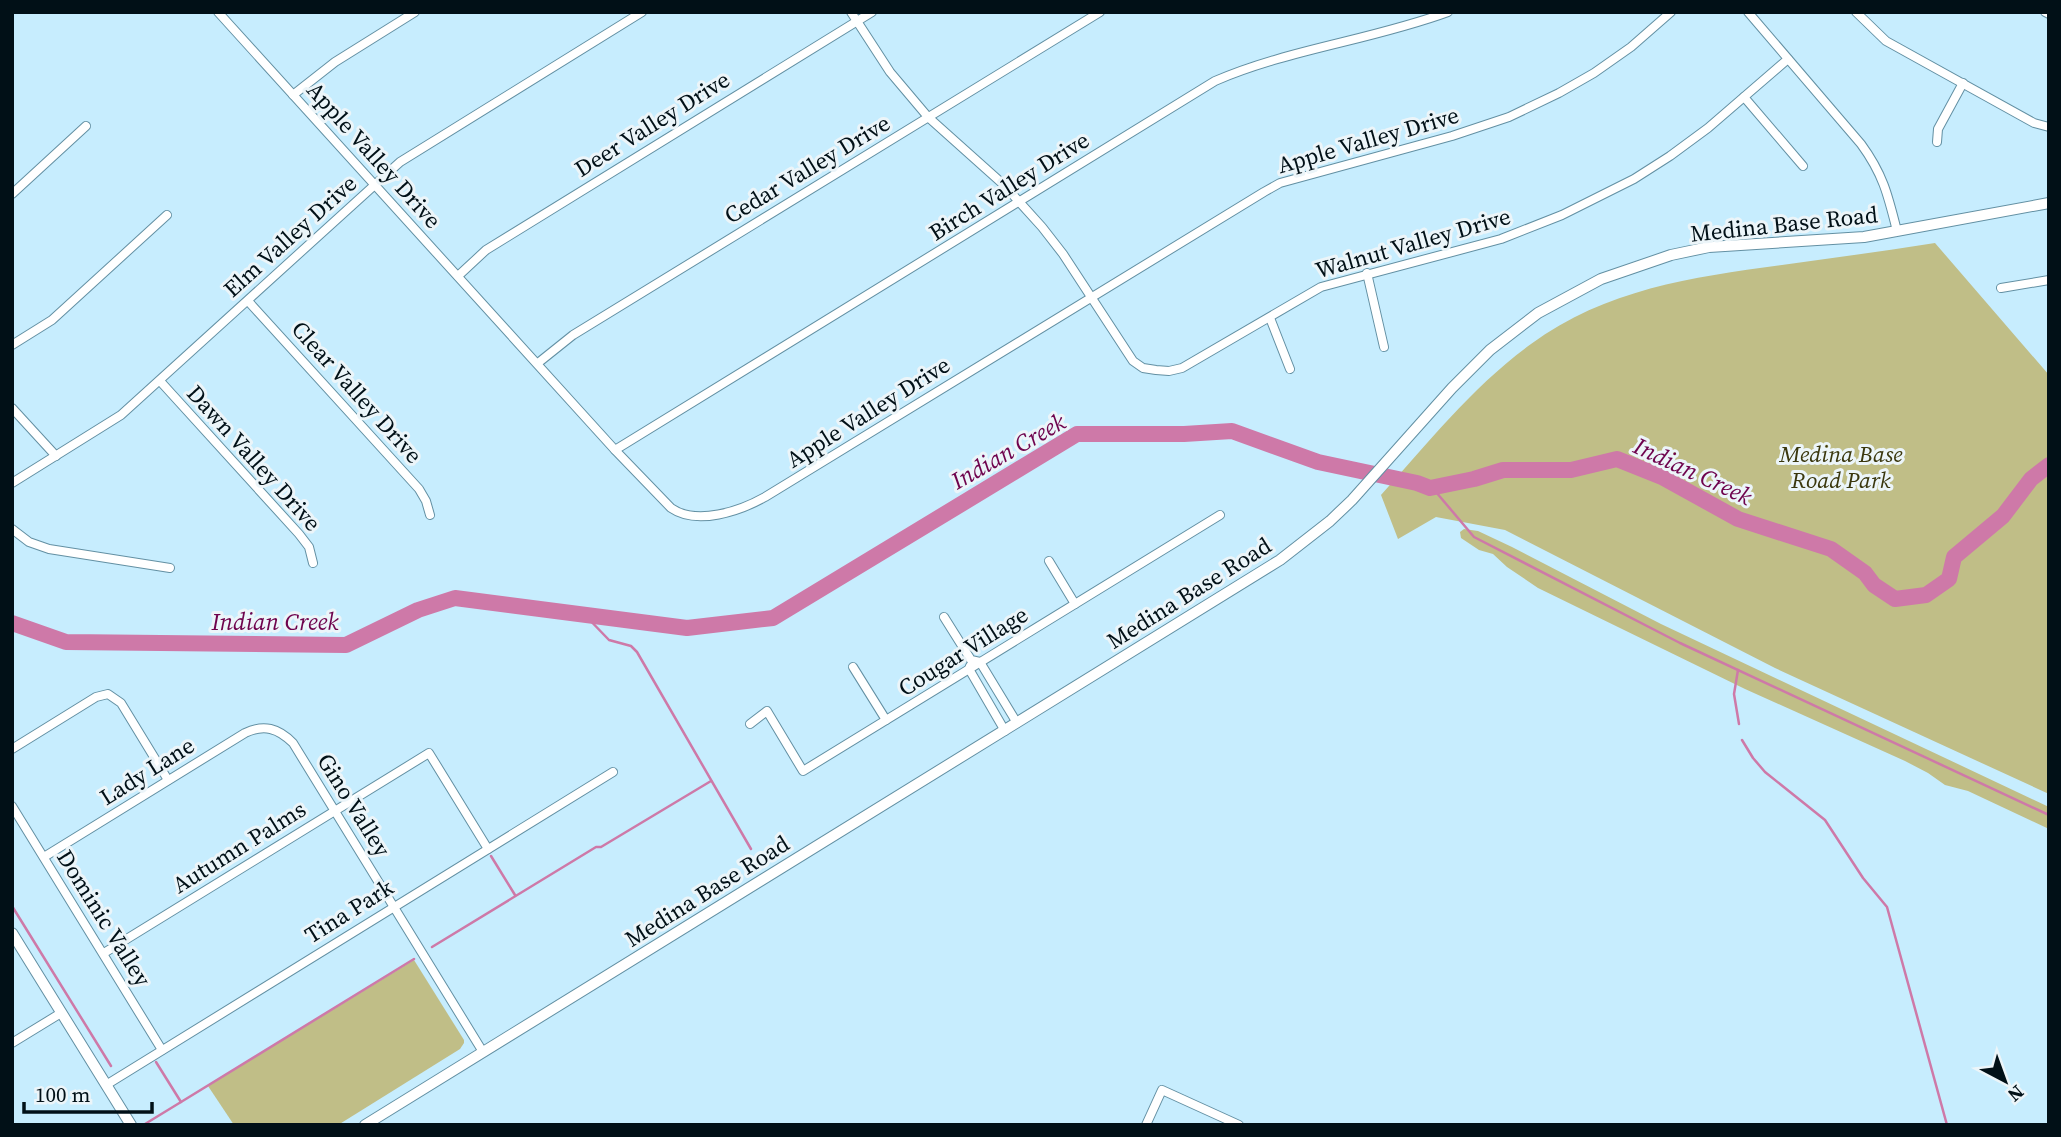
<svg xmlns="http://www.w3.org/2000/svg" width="2061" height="1137" viewBox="0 0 2061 1137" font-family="'Source Serif 4',serif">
<rect width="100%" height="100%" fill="#c7edfe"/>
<g fill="#c0be87">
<path d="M1935,243l114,132v419l-274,-126 -270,-138 -69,-13 -38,22 -17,-44c47,-52 93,-110 150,-151 75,-55 162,-67 251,-79 51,-7 102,-14 153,-22z"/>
<path d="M1464,529l14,2 34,16 149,77 388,183v22l-81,-38 -23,-6 -17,-12 -23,-12 -160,-72 -207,-101 -31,-21 -14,-13 -14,-4 -18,-12 -1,-6z"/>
<path d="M414,960l50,80v3l-4,6 -122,76h-104l-26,-39z"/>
</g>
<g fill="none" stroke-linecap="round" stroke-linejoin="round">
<g stroke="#ce79a8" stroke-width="2.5">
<path d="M1430,488l6,4 38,45 206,106 369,172"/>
<path d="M583,613l26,27 22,6 6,6 114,197"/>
<path d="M1738,670l-4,24 5,30"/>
<path d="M1742,740l11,18 12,14 60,48 38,58 24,29 60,218"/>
<path d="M491,856l24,39"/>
<path d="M12,906l99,160"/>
<path d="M432,947l164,-100h5l110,-66"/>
<path d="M181,1102l233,-143"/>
<path d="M145,1124l36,-22 -25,-40"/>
</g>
<path stroke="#ce79a8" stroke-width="16" d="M12,623l54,19 280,3 72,-35 37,-12 232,30 86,-10 304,-184h107l48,-3 86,31 99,21 13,5 44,-9 29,-9h68l46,-11 45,18 76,42 93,30 34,24 9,12 21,14 31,-4 23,-16 5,-22 49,-41 28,-37 18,-14"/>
<defs>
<g id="minor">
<path d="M218,12l397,438 56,58c26,18 69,3 94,-11l499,-305 16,-9 172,-47 57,-19 50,-24 35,-20 37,-26 40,-35"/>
<path d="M851,12l39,60 38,45 76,68 38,42 21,27 70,107 10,7 13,2 13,1 13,-3 139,-81 180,-48 61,-24 72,-36 36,-23 38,-28 80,-69"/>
<path d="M1748,12l113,132c22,30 27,51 36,87"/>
<path d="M1856,12l30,29 148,82 15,4"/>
<path d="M2045,12l4,2"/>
<path d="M293,95l42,-33 80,-50"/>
<path d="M1744,97l59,69"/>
<path d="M1937,142l1,-13 25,-46"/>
<path d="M12,194l74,-68"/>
<path d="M1367,273l17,74"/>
<path d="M458,276l28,-26 386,-238"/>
<path d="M2001,288l48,-8"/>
<path d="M248,301l171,188 7,12 4,14"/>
<path d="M1270,318l20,51"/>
<path d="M12,345l40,-25 115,-105"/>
<path d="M538,363l35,-28 527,-323"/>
<path d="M160,381l139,153 10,13 4,16"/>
<path d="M12,408l44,48"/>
<path d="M615,450l600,-369c74,-32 157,-41 233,-69"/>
<path d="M12,483l109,-68 279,-253 242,-150"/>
<path d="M12,529l17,13 20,7 121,19"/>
<path d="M1049,561l26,43"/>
<path d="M944,617l27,43 9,2 37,61"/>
<path d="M970,666l-1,3 36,62"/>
<path d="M853,667l33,53"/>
<path d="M750,724l17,-13 36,60 417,-256"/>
<path d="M12,749l84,-52 12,-3 13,9 47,77"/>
<path d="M12,806l150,244"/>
<path d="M44,857l201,-124c19,-9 33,-5 48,10l190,309"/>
<path d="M104,953l325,-200 59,96"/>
<path d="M12,1043l49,-30"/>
<path d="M106,1085l507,-313"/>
<path d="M1146,1125l16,-35 77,35"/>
</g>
<g id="tertiary">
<path d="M12,933l119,192"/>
<path d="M365,1125l915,-565 50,-39 22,-21 100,-112 38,-38 48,-37 63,-34 70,-24 38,-8 155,-10 185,-34"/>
</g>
</defs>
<use href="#minor" stroke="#6390a3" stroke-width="10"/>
<use href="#tertiary" stroke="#6390a3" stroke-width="12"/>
<use href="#minor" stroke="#fff" stroke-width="8"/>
<use href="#tertiary" stroke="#fff" stroke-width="10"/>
</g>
<g text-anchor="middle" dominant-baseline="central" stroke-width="6" stroke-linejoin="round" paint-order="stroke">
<g font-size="23" fill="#011017" stroke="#ecf5f9">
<text transform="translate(652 124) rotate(-32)">Deer Valley Drive</text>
<text transform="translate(1368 140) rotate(-16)">Apple Valley Drive</text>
<text transform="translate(374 155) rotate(48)">Apple Valley Drive</text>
<text transform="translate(807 169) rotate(-31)">Cedar Valley Drive</text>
<text transform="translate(1009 186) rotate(-32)">Birch Valley Drive</text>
<text transform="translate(1784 224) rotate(-6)">Medina Base Road</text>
<text transform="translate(290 236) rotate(-42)">Elm Valley Drive</text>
<text transform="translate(1413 243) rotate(-16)">Walnut Valley Drive</text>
<text transform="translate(357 392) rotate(48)">Clear Valley Drive</text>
<text transform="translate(868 412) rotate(-32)">Apple Valley Drive</text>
<text transform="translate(254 458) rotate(48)">Dawn Valley Drive</text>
<text transform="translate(1189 593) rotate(-32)">Medina Base Road</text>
<text transform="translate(963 651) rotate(-32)">Cougar Village</text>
<text transform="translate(147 771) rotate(-32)">Lady Lane</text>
<text transform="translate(354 805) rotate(58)">Gino Valley</text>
<text transform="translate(239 847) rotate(-32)">Autumn Palms</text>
<text transform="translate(707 891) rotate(-32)">Medina Base Road</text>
<text transform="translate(349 911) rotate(-32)">Tina Park</text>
<text transform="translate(104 918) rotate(58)">Dominic Valley</text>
</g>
<g font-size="23" font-style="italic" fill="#3a370d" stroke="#ecf5f9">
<text x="1841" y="454">Medina Base<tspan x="1841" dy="26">Road Park</tspan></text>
</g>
<g font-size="24" font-style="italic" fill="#6e034d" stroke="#ecf5f9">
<text transform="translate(1008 451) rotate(-30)">Indian Creek</text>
<text transform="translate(1693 471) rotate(25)">Indian Creek</text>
<text x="275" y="621">Indian Creek</text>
</g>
</g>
<rect width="2061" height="1137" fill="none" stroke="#011017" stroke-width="28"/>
<g transform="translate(2005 1081) rotate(139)" stroke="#ecf5f9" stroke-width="5" paint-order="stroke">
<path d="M0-5L12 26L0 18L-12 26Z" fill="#011017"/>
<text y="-10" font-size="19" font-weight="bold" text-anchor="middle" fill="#011017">N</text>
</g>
<path d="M24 1102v10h128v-10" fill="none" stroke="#011017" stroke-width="3.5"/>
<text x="35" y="1102" font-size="21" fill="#011017" stroke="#ecf5f9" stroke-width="5" paint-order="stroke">100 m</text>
</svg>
